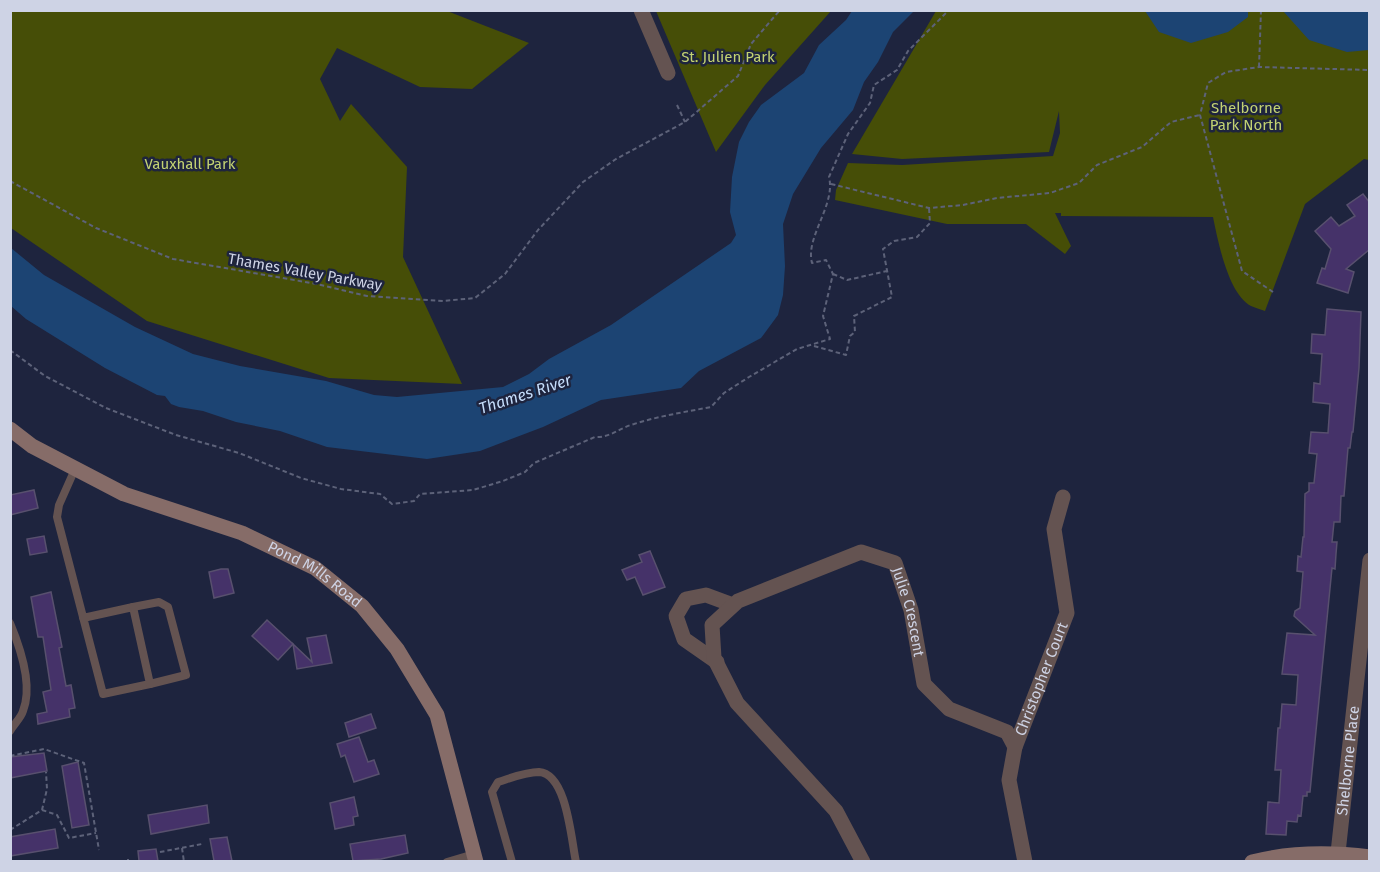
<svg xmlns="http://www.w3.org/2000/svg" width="1380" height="872" viewBox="0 0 1380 872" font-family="'Fira Sans',sans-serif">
<rect width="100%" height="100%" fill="#1e243e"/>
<g fill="#464e07">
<path d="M10,11h437l82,32 -57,46 -52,-2 -83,-39 -17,31 20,42 11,-17 56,63 -4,90 59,127 -133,-6 -182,-57 -136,-93z"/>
<path d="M656,11h175l-66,74 -49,67z"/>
<path d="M936,11h433v149l-5,-1 -59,45 -40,107c-5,-2 -10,-3 -14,-5 -23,-12 -33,-65 -38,-89l-152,-1v-3h-6l16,33 -6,8 -39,-30h-79l-112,-24 1,-10 12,-27 54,2 151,-9 7,-23 -1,-22 -10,41 -147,7 -50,-5z"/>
</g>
<g fill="#1c4473">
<path d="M852,11h62l-21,21 -15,30 -14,20 -11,28 -32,38 -28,46 -10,30 2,42 -2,29 -5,20 -17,23 -62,33 -18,17 -80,12 -58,27 -63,24 -53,8 -100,-12 -47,-16 -44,-9 -33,-11 -24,-4 -8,-3 -6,-8 -8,-1 -52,-27 -79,-49 -15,-13v-58l33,27 91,52 58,27 47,12 86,15 48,14 23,2 106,-10 26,-13 20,-15 62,-34 120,-82 5,-8 -6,-23 2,-35 7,-35 10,-20 12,-17 43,-32 15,-28 27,-25z"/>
<path d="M1145,11l103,-1v7l-20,15 -37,11 -32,-11z"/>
<path d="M1283,11h86v39l-22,2 -38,-12z"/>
</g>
<g fill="#453269" stroke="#58506e" stroke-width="1.5">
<path d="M1363,194l7,9v46l-24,20 8,3 -6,21 -31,-10 5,-15 3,1 6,-20 -16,-18 16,-14 8,9 16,-10 -8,-11z"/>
<path d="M1327,309l34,3 -2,56 -6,64h-1l-2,16h-2l-4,48h-3l-1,26h-6l-2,20h5l-1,12 -1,15 -3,-1 -22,224h-3v4h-4l-2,20 -3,-1 -1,7 -10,-1 -1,14 -20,-1 2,-32 11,1 2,-33h-6l3,-42h2l2,-24 14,1 2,-30 -16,-1 5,-41 28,2 -21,-19 1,-5 5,-3 3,-36 -6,-1 1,-15 3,1 2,-20h1l1,-43 4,-3v-8h5l3,-29 -8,-1 2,-21 17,1 2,-29 -17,-2 1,-19 6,1 2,-30 -11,-1 1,-19 13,1z"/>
<path d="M34,490l4,18 -28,7v-20z"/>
<path d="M44,536l3,16 -17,3 -3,-16z"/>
<path d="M650,551l15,36 -22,8 -8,-18 -8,3 -5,-10 20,-8 -3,-7z"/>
<path d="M221,569h7l6,24 -20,5 -5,-26z"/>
<path d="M51,592l11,55 -3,1 7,38 5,-1 4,23 -6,1 1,8 -32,7 -1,-10 10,-2 -4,-20 8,-2 -8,-53h-5l-7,-40z"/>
<path d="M267,620l26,24 -15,16 -26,-24z"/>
<path d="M326,635l6,28 -35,6 -4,-25 19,18 -5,-24z"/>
<path d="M371,714l5,14 -27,9 -4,-14z"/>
<path d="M359,737l9,25 6,-2 5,14 -25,8 -9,-27 -4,2 -4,-13z"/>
<path d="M44,753l3,18 -37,7v-21z"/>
<path d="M78,762l11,63 -17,3 -10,-62z"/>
<path d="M354,797l4,19 -5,1 1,8 -19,4 -5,-26z"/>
<path d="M207,805l2,18 -58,11 -3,-19z"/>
<path d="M55,829l3,19 -48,8v-19z"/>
<path d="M405,835l3,18 -27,6 -28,2 -3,-17z"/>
<path d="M227,837l5,24h-18l-4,-22z"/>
<path d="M156,849l2,12h-19l-1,-10z"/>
</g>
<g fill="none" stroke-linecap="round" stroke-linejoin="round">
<g stroke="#5d6279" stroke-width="2" stroke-dasharray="4.5 3" stroke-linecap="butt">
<path d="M1259,67l2,-57"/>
<path d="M677,105l8,17"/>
<path d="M10,181l86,47 77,31 144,25 50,12 76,5 32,-3 30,-24 33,-44 45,-48 33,-23 69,-37 53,-46 13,-32 29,-34"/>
<path d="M831,184l98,24 34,-3 34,-7 53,-5 29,-10 18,-18 45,-18 29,-25 29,-7"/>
<path d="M833,274l14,6 40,-9"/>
<path d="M1273,292l-31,-21 -42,-156 8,-32 18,-11 33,-5 111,3"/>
<path d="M814,346l32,9 4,-19 5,-4 -1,-16 38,-19 -9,-48 11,-8 23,-4 13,-14 -1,-15"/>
<path d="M10,350l35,26 61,32 70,27 63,18 62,25 40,11 39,5 12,10 22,-3 6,-7 53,-4 30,-9 22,-9 9,-9 61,-26c15,1 24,-9 39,-13 25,-8 51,-12 77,-17l13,-14 25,-16 48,-28 33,-10 -7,-23 10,-42 -7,-14 -14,3c-7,-26 24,-58 17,-86l19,-43 22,-31 4,-18 23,-15 11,-19 41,-41"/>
<path d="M10,756l34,-7 40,14 15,87"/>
<path d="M42,810l15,5 12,23 27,-5"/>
<path d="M10,830l32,-20 5,-21 -1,-17"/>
<path d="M182,848l2,14"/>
<path d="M160,852l42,-8"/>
<path d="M128,859v3"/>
<path d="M50,862h6"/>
</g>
<g stroke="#645351" stroke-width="8">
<path d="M75,469l-16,36 -2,12 46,177 47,-10 -17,-77 -50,11"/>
<path d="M133,607l26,-5 9,5 18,68 -36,9"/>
<path d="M10,623c10,24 23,63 13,88 -2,7 -9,13 -13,20"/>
<path d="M447,862l27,-8"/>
<path d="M512,862l-20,-70 6,-10c13,-4 27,-10 41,-10 28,2 32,67 37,90"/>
</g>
<g stroke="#645351" stroke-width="15">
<path d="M641,10l27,63"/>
<path d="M717,662l-33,-23 -8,-23 10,-17 20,-4 27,10"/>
<path id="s1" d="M863,862l-27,-51 -99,-108 -23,-45 -2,-33 26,-24 123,-49 34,11 16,47 13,74 25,25 58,23 8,15"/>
<path id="s2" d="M1025,862l-16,-82 6,-33 52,-134 -13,-84 9,-32"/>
<path id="s3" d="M1337,862l33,-302"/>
</g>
<g stroke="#866c68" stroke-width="15">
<path id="s4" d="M10,429l22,17 92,48 118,39 73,35 47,38 35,43 40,66 39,147"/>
<path d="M1252,862c39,-10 78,-10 118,-5"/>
</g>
</g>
<g text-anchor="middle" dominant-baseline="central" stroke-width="5" stroke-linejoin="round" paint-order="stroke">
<g font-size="15" fill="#c3d272" stroke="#1e243e">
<text x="728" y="57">St. Julien Park</text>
<text x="1246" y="108">Shelborne<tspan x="1246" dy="17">Park North</tspan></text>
<text x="190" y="164">Vauxhall Park</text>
</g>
<g font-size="15" fill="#ced3e5" stroke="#1e243e">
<text transform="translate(305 272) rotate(10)">Thames Valley Parkway</text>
<text stroke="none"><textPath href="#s4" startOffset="340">Pond Mills Road</textPath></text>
<text stroke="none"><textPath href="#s1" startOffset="542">Julie Crescent</textPath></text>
<text stroke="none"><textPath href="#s2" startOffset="190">Christopher Court</textPath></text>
<text stroke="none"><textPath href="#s3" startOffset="102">Shelborne Place</textPath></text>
</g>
<g font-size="16" font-style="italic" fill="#c5ddfb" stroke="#1e243e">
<text transform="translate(525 394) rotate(-18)">Thames River</text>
</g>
</g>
<rect width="1380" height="872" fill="none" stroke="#ced3e5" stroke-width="24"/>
</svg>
